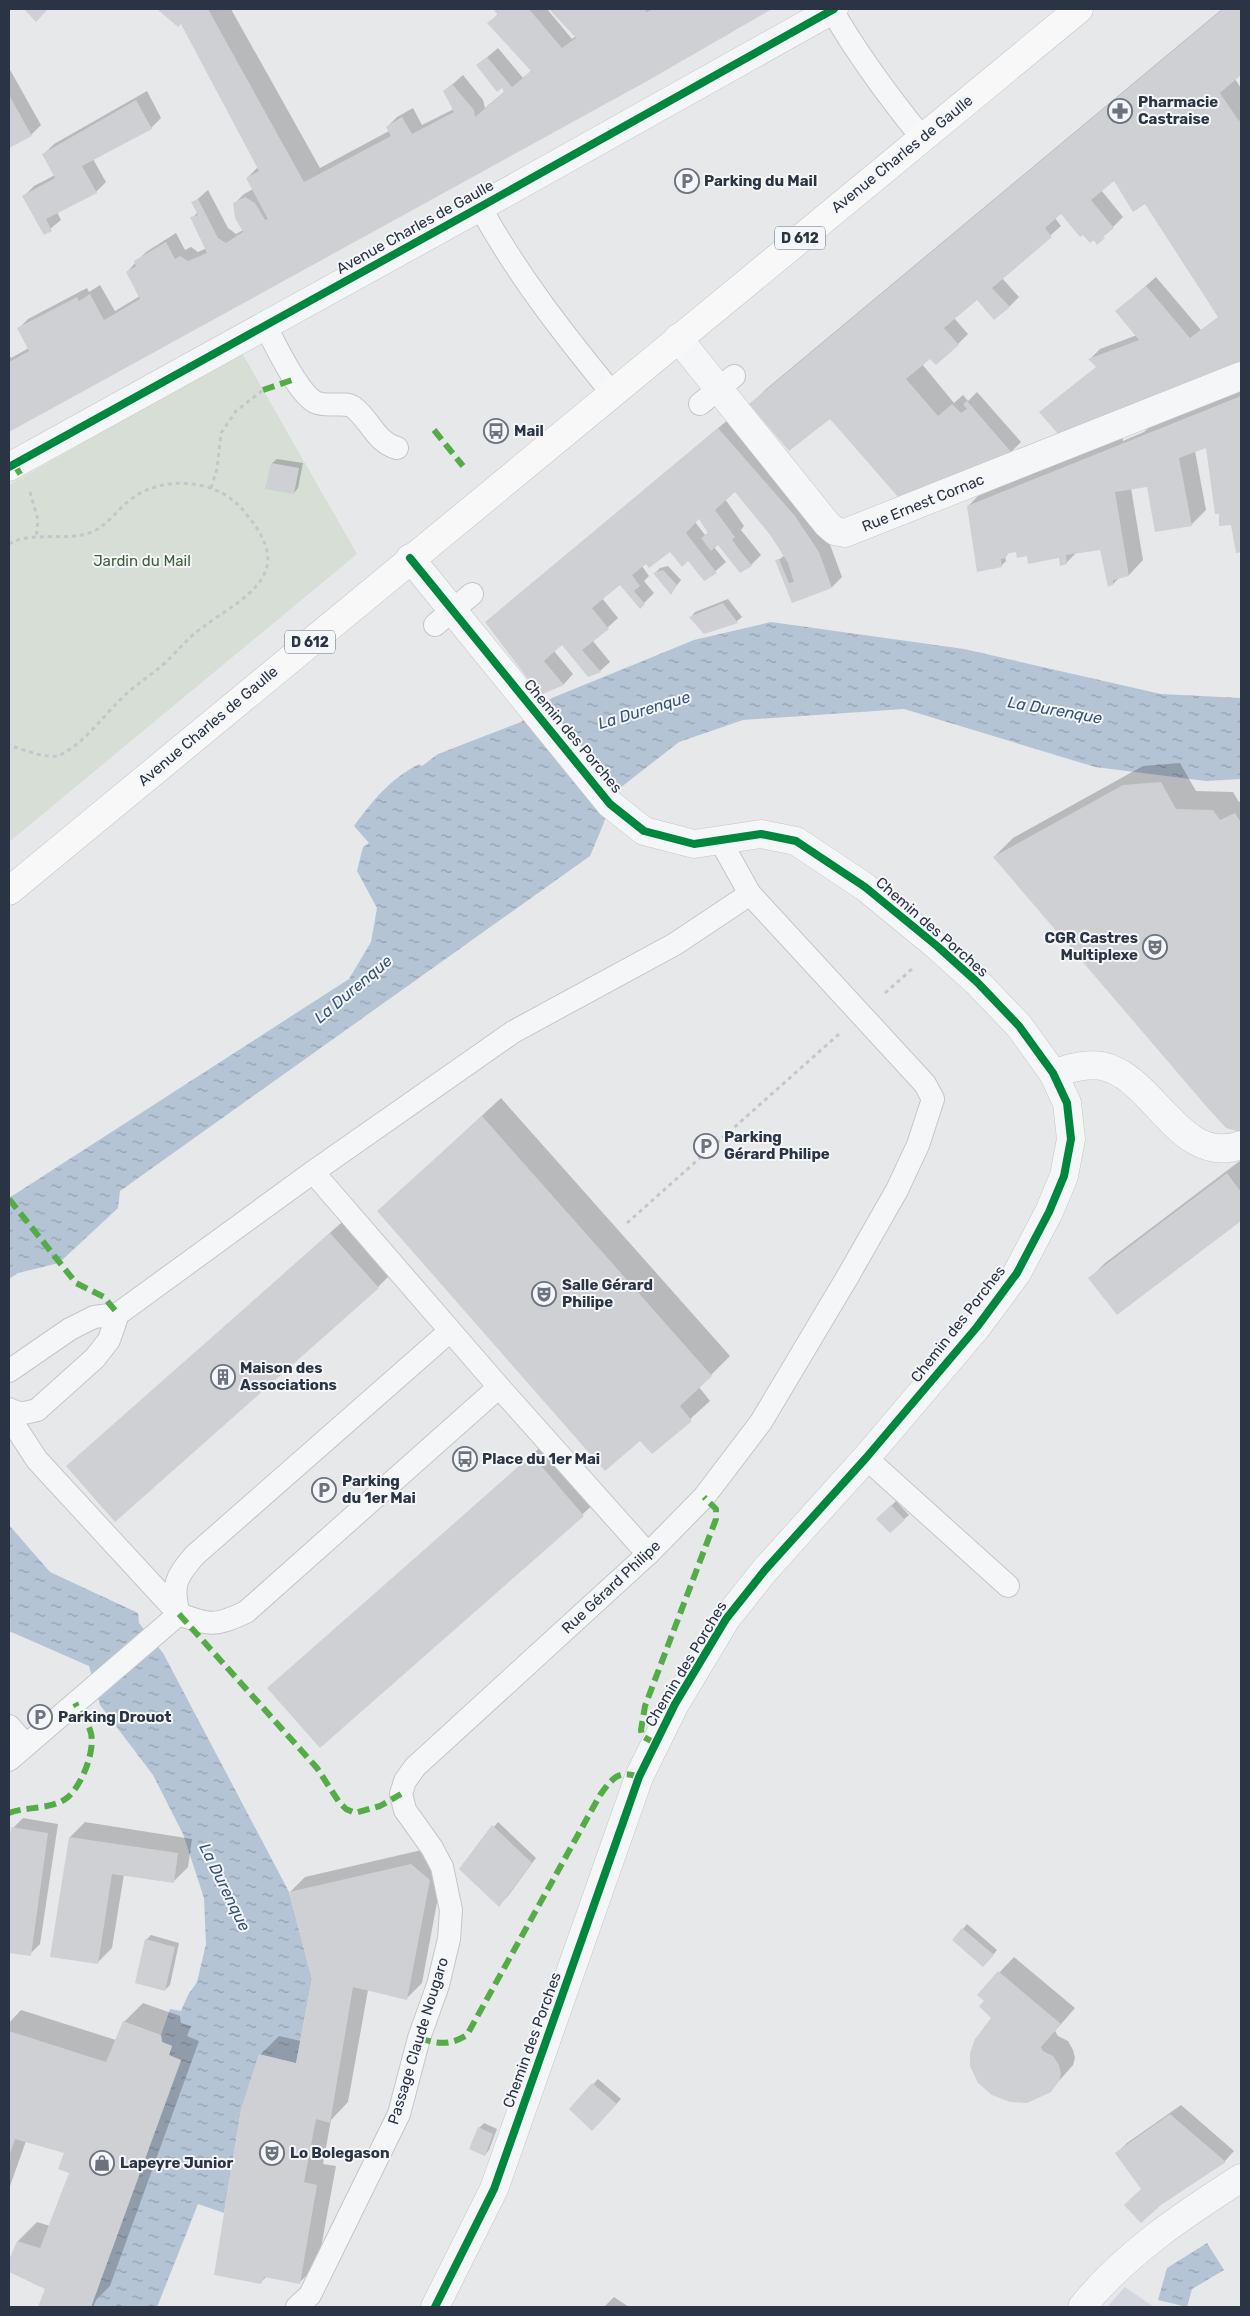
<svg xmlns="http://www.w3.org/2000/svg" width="1250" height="2316" viewBox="0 0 1250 2316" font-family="Rubik,sans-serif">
<defs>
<pattern id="water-ripples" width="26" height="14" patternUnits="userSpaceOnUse" patternTransform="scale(1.25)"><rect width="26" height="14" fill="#b4c4d5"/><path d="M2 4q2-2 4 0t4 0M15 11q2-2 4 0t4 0" fill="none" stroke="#93a0af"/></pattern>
</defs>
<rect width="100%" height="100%" fill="#e6e8ea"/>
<path fill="#d4d7dd" d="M1125,2287l29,20h-47z"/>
<path fill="#d6ded6" d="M242,353l115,201 -348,288v-357z"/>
<g fill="url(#water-ripples)">
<path d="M771,622l193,27 197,45 80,4v81l-35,2 -111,-14 -191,-58 -161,11 -64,22 -59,46 -10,16 -7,21 -13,31 -470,335 -2,17 -59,55 -41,10 -9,6v-81l340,-219 22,-37 6,-34 -20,-37 6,-24 6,-4 -15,-17c20,-27 35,-46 65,-62l3,2 16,-12 83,-32 12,-12 19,-12 142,-58z"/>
<path d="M9,1525l41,47 88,41 1,10 24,30 126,239 23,87 -16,84 -37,-8 -18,55 -17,103 -26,-9 -41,103h-66l90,-246 -12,-6 3,-9 -10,-4 -1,-7 9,-26 11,2 7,-16 9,-13 9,-38 -2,-46 -21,-64 -30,-59 -53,-70 -11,-39 -80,-35z"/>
<path d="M1207,2243l17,27 -32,19 -5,18 -29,-7 9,-32z"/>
</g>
<g fill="#0003" fill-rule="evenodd">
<path d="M159,9h72l89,159 69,-37 -2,-4 10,-10 16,-9 9,17 32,-16 -9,-18 18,-16 20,25 2,8 20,-17 -2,-5 -25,-21 20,-17 25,30 9,-8 -43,-47 9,-9 -4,-5h53l25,30 4,-3 -25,-27h218l-46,28 -714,393v-76l2,4 18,-10 -11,-19 10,-10 59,-31 2,4 11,-7 15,26 25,-15 -13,-24 9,-10 10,-10 30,-19 9,17 6,-3 7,5 9,-4 -15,-30 6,-6 -5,-9 15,-13 20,38 8,6 7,-4 -9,-26 10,-10 9,-5 -6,-11 11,-11 -76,-145 -4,3z"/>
<path d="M1222,9h19v65l-6,5 6,9v272l-111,45 -89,7 56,-45 -7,-8 10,-10 37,-14 -20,-24 39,-34 45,53 18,-13 -74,-115 -31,-23 -13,11 22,27 -26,26 -36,-30 -6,5 6,8 -59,52 17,19 -10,10 -32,-8 -23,19 14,16 -10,10 -28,13 -8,7 32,39 9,-8 5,6 9,-9 44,50 -10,10 -260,-48 15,-15z"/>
<path d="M9,68l32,57 -10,10 -22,12z"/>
<path d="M147,91l14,27 -10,10 -58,31 13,23 -10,10 -39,20 4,8 -17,14 -20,-38 10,-10 21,-11 -11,-21 10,-10z"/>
<path d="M1239,388l1,3 1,-1v161h-4l-5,-28 -11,1 -1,-12 -4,1 -9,-67 -12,5 11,59 -15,15 -35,6 -8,-45 -17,2 12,72 -14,15 -9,2 -7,7 -4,2 -8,-38 -24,4 -11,11 -5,1 -1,-7 -31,5 -1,-6 3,-2 -13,2 -1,-6 -37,6v3l28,-5 -3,3 1,4 -5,5 -23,5 -10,-65 10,-10 144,-61 1,6 21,-9 10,-10z"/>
<path d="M729,419l100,123 13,35 -10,10 -39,14 -16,-40 8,-6 -13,-20 -37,-44 -10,8 19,27 -3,4 20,25 -10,10 -32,-23 -5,5 12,15 -21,18 -17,-21 -18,-9 -28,16 7,10 -5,5 10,12 -14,14 -20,-23 -18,14 16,20 -25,23 17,21 -10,9 -38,-28 -8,8 19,23 -9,10 -23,9 -44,-80zM699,517l11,14 -5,4 -10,-13z"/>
<path d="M277,459l26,4 -5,25 -4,5 -22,-30z"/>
<path d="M668,566l13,14 -10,13 -16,-20 5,-5z"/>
<path d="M728,599l14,18 -5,4 -33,12 -13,-16 4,-5z"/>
<path d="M1180,763l16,28 37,1 6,10 2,-1v330l-14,-4 -233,-270 19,-19 130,-72z"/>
<path d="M501,1098l229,258 -31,31 11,14 -57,52 -13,-14 -261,-228z"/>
<path d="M1241,1160v59l-123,94 -28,-35 15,-15z"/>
<path d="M350,1215l47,53 -19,19 -310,179z"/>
<path d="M552,1437l51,59 -283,251 -51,-59z"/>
<path d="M896,1501l13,14 -19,16 -12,-12z"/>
<path d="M23,1818l35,6 -18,120 -10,10 -21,-3v-97l4,-26z"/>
<path d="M85,1822l107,17 -4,28 -14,14 -50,-7 -12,74 -15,15 -45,-7 18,-119z"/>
<path d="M498,1822l38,36 -28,38 -9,9 -11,-71z"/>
<path d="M426,1849l18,16 -22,118 -15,15 -39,-8 -20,112 -17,18 -8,44 13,2 -18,98 -19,19 -32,-7 -6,6 -1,-227 19,-19 22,5 13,-61 -24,-88 15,-15z"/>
<path d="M967,1924l30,26 -9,11 -25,-32z"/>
<path d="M151,1935l28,8 -9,42 -5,5 -19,-50z"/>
<path d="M1014,1957l61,51 -20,23 3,5 10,5 5,9 2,8 -2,7 -23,26 -57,-74 -8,-16 -6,-7z"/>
<path d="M143,2003l37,13 1,7 10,3 -4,10 12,5 -89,245 -14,14 -3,7h-54l7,-19 -37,-17v-8l9,-22 19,-19 13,4 20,-54 -5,-20 -39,-11 -17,48v-166l12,-13 95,30 8,-18z"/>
<path d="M598,2079l23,20 -29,31 -21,-21z"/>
<path d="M1181,2105l53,46 -9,10 -82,28 -26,-36 10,-10z"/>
<path d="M484,2123l13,6 -8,21 -4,5 -6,-27z"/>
<path d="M614,2297l15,10h-25z"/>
</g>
<g fill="#ced0d3">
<path d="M24,9h24l-12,13z"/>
<path d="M157,9h51l96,173 87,-46 -5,-9 16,-10 10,17 42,-22 -11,-21 9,-7 22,26 1,7 29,-25 -2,-4 -5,4 -21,-27 11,-8 25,30 19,-16 -44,-48 11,-8 -5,-6h36l33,39 14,-10 -27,-29h95l3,3 5,-3h120l-123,71 -640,352v-70l20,-11 -12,-23 60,-31 2,4 11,-7 14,26 36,-21 -14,-27 10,-6 -2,-5 32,-19 9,17 5,-3 8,5 19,-8 -17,-36 8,-2 -7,-13 7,-3 20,39 8,5 17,-11 -8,-14 -2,-15 12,-6 10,6 10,17 3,-1 -22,-41 13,-7 -78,-147 -3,3z"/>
<path d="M1223,9h18v66l-21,18 19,28 2,-2v242l-183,73 -19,-22 57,-45 -8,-8 51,-19 -24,-29 31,-25 44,52 28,-21 -73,-113 -12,8 -19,-31 -23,19 23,28 -11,9 2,1 -8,7 -3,-5 -4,3 -7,-8 -3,2 -19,-23 -16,14 7,9 -60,51 18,19 -16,13 -17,-20 -33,28 15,17 -23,20 -6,-6 -24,20 32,37 14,-12 9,9 6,-4 -4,-5 4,-3 45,52 -113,45 -69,-79 -41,32 -40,-47z"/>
<path d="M9,95l23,41 -23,12z"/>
<path d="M136,100l16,29 -70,37 15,27 -51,26 6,12 -8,4 -22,-39 33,-18 -13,-24z"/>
<path d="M1241,396v156l-5,1 -5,-28 -12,1v-12h-4l-9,-66 -27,10 13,68 -37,6 -8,-45 -32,5 14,84 -16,4v5l-5,2 -8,-37 -34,5 1,9 -7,2 -1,-8 -31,6 -1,-8 -10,2 -1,-6 -10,2v4l-5,1 1,8 -25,5 -10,-66z"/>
<path d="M718,428l77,88 24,36 13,36 -40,15 -17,-43 4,-1 10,24 5,-1 -6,-19 -17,-27 -36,-44 -20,18 20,27 -3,3 20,26 -12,7 -22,-28 -7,6 -10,-13 7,-5 -9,-14 -13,14 31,40 -13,8 -16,-20 -6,6 -12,-15 -21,16 -3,-4 -14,11 8,11 -6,5 11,13 -5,5 -20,-24 -28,23 17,21 -27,21 19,22 -13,5 -26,-32 -18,16 20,24 -24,10 -55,-73z"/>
<path d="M271,463l28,5 -5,26 -29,-5z"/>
<path d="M663,570l14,15 -6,10 -18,-22z"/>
<path d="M723,603l15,20 -34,11 -15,-17z"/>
<path d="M1161,782l15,27 37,1 7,10 15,-7 6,10v309l-15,-4 -20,-22 -213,-249 130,-72z"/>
<path d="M482,1116l230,260 -32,30 12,15 -40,33 -12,-13 -35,30 -228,-260z"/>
<path d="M1227,1173l14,19v29l-124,94 -29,-37z"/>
<path d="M330,1233l49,55 -264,234 -49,-56z"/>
<path d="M532,1455l52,61 -264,232 -53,-60z"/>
<path d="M891,1505l14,15 -15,13 -14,-14z"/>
<path d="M492,1825l40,38 -33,44 -40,-38z"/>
<path d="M11,1827l37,6 -17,123 -22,-3v-108z"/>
<path d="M69,1837l109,16 -4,30 -62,-9 -14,90 -48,-7z"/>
<path d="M411,1864l19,16 -23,120 -54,-13 -23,136 -14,-4 -12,63 13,3 -17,99 -36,-7 -3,7 -47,-9 27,-165 18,-56 37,9 16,-84 -23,-87z"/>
<path d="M962,1928l32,27 -11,12 -31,-27z"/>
<path d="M145,1939l30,8 -10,44 -30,-8z"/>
<path d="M998,1971l63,53 -20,23 2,4 10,5 6,9 2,9 -2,7 -8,11 -24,11 -17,-1 -18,-7 -14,-12 -8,-17v-13l5,-14 16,-21 -12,-12 5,-5 -7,-6z"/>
<path d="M123,2021l38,14 1,7 10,4 -3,9 12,5 -90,247h-53l7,-18 -36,-17v-12l8,-19 23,7 29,-75 -11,-4 6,-16 -49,-14 -6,18v-126l97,31z"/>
<path d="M592,2083l25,21 -25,27 -23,-22z"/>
<path d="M1170,2114l56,48 -65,43 -20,18 -17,-18 17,-16 -26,-36z"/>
<path d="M478,2127l15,7 -8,22 -16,-7z"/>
</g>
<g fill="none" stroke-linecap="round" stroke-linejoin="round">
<defs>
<g id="service">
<path d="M832,10c26,46 57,87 90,128"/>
<path d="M480,207c39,70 82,125 132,186"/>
<path d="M265,325c10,19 32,67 50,77 12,6 29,-1 38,5 17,12 23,36 44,41"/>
<path d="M700,404l34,-28"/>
<path d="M435,625l37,-31"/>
<path d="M313,1172l186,215 149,167"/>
<path d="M9,1371l61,-42 24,-12 24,-3 195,-142 200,-140 162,-88 75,-50"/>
<path d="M9,1409c10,6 17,4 28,1l58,-52 14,-18 9,-26"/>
<path d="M9,1417l28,43 142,154c31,12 37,12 67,-2l253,-225"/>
<path d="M866,1458l142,128"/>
<path d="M179,1614c-8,-28 -3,-38 16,-59l255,-224"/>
<path d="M9,1726l17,19"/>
<path d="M9,1760l170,-146"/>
<path d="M297,2307l13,-12 89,-181 20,-76 19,-53 11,-46 2,-29 -9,-43 -10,-19 -27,-38 -4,-16 4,-13 10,-14 233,-213 56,-57 57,-75 87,-146 49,-86 21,-45 15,-46 -8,-15 -175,-190 -29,-52"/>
</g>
<g id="minor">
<path d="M678,338l149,186 8,7 10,2 396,-157"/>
<path d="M9,467l471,-260 354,-198"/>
<path d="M1053,1073c16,-4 33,-10 49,-7 53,11 77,101 139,79"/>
<path d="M1082,2307c44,-54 101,-92 159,-129"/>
</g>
<path id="tertiary" d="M410,558l200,246 34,27 50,13 67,-10 35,7 69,46 72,59 40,36 42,44 34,47 14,30 4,36 -7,37 -15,36 -32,61 -40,54 -111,131 -101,112 -39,49 -51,85 -36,73 -145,412 -59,118"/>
<path id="primary" d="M9,891l1070,-882"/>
</defs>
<use href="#service" stroke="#c4c6c8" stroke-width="24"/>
<use href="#minor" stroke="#c4c6c8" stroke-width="29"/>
<use href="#tertiary" stroke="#c4c6c8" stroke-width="29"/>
<use href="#primary" stroke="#c2c5c8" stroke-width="29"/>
<g stroke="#c5c6ca" stroke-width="3" stroke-dasharray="4 4" stroke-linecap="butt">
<path d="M211,488l6,-19 4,-36 15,-22 27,-21"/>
<path d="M30,492l8,28 -2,18"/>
<path d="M9,544c23,-14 60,-1 85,-13 16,-8 25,-24 40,-34 28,-20 77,-18 102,6 6,4 10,12 15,17 11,14 22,34 14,52 -10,24 -41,39 -62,55 -14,10 -25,23 -38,36 -15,13 -33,24 -47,39 -18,18 -35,42 -58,53 -12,5 -39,-6 -51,-10"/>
<path d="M885,993l27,-24"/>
<path d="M627,1223l212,-189"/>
</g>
<use href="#service" stroke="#f5f6f7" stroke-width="22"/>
<use href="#minor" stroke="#f5f6f7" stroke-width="28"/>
<use href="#tertiary" stroke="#f5f6f7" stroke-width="28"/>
<use href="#primary" stroke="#f8f8f8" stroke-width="28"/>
<g stroke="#54ac47" stroke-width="6" stroke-dasharray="12 6" stroke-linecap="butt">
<path d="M263,390l32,-11"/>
<path d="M434,430l29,36"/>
<path d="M14,464l8,13"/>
<path d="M9,1199l67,84 28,14 14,17"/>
<path d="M179,1614l138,154 22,34 7,7 9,4 25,-7 21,-12"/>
<path d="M655,1743l-13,-7 -1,-6 4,-24 71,-187v-10l-12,-12"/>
<path d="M9,1813c18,-7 44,-3 59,-16 14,-12 29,-49 22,-67 -3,-9 -10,-18 -15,-27"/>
<path d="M419,2038c19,6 30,8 48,-3l133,-240c12,-16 18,-26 39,-18"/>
</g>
<defs>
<g id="cycleway">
<path d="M9,467l471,-260 354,-198"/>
<path d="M410,558l200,246 34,27 50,13 67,-10 35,7 69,46 72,59 40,36 42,44 34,47 14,30 4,36 -7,37 -15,36 -32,61 -40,54 -111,131 -101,112 -39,49 -51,85 -36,73 -145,412 -59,118"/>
</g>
</defs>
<use href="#cycleway" stroke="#f4f6f9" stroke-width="11"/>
<use href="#cycleway" stroke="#00873e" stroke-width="8"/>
</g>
<defs>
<symbol id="pharmacy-ring" viewBox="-11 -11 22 22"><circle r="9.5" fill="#f4f6f9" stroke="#6c737f" stroke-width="1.5"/><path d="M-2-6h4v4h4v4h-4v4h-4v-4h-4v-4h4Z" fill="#6c737f"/></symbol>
<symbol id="parking-ring" viewBox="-11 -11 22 22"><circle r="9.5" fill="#f4f6f9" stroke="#6c737f" stroke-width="1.5"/><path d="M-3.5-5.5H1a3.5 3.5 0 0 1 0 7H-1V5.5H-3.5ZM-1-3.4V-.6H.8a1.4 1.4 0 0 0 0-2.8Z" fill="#6c737f"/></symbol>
<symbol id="bus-ring" viewBox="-11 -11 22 22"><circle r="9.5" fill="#f4f6f9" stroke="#6c737f" stroke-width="1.5"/><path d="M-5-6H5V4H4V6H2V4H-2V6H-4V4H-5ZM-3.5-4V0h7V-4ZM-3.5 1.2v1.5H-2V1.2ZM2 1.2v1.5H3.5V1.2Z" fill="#6c737f"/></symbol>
<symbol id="theatre-ring" viewBox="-11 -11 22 22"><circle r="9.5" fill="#f4f6f9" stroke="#6c737f" stroke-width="1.5"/><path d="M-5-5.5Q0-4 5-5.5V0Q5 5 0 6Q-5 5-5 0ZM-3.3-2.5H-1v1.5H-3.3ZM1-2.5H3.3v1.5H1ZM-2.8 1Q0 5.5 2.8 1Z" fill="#6c737f"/></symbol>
<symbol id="building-ring" viewBox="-11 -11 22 22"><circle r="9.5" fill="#f4f6f9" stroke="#6c737f" stroke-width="1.5"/><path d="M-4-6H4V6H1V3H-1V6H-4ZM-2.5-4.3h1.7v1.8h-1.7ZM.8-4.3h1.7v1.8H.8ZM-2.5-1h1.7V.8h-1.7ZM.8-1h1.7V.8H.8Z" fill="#6c737f"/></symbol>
<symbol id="shop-ring" viewBox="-11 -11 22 22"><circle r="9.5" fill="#f4f6f9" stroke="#6c737f" stroke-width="1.5"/><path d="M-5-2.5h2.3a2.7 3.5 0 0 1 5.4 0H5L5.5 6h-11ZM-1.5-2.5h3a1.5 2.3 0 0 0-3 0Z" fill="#6c737f"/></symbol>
</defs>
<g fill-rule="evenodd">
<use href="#pharmacy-ring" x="1106" y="97" width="28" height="28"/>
<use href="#parking-ring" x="673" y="167" width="28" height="28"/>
<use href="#bus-ring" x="482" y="417" width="28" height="28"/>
<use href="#theatre-ring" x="1141" y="933" width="28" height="28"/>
<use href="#parking-ring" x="692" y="1132" width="28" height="28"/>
<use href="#theatre-ring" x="530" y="1280" width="28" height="28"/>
<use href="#building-ring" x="209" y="1363" width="28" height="28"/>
<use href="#bus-ring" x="451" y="1445" width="28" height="28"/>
<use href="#parking-ring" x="310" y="1476" width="28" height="28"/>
<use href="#parking-ring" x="26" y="1703" width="28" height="28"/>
<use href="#theatre-ring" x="258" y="2139" width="28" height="28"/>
<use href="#shop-ring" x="88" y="2149" width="28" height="28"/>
</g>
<g text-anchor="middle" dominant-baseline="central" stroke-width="4" stroke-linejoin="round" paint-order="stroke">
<g fill="#f4f6f9" stroke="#676e7b" stroke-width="1">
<rect x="775" y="226.5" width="50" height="23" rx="4"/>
<rect x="285" y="630.5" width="50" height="23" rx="4"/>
</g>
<g font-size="14" font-weight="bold" fill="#2b3445">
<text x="800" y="238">D 612</text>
<text x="310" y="642">D 612</text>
</g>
<g font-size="15" font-weight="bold" fill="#2b3445" stroke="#f4f6f9" text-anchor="start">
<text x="1138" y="102">Pharmacie<tspan x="1138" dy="17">Castraise</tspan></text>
<text x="704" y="181">Parking du Mail</text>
<text x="514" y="431">Mail</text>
<text x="1138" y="938" text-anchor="end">CGR Castres<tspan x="1138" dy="17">Multiplexe</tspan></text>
<text x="724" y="1137">Parking<tspan x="724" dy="17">Gérard Philipe</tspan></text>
<text x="562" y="1285">Salle Gérard<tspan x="562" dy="17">Philipe</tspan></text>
<text x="240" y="1368">Maison des<tspan x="240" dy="17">Associations</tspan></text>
<text x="482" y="1459">Place du 1er Mai</text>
<text x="342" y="1481">Parking<tspan x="342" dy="17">du 1er Mai</tspan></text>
<text x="58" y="1717">Parking Drouot</text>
<text x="290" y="2153">Lo Bolegason</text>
<text x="120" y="2163">Lapeyre Junior</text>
</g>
<g font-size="15" fill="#2b3445" stroke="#f4f6f9">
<text transform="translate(902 154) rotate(-39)">Avenue Charles de Gaulle</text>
<text transform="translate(415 227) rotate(-29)">Avenue Charles de Gaulle</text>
<text transform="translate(923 503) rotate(-22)">Rue Ernest Cornac</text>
<text transform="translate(208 726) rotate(-40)">Avenue Charles de Gaulle</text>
<text transform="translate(573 736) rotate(50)">Chemin des Porches</text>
<text transform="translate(932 927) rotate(41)">Chemin des Porches</text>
<text transform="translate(958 1324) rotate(-52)">Chemin des Porches</text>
<text transform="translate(611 1587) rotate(-43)">Rue Gérard Philipe</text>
<text transform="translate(686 1664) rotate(-59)">Chemin des Porches</text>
<text transform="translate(532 2040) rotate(-70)">Chemin des Porches</text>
<text transform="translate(418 2041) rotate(-73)">Passage Claude Nougaro</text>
</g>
<g font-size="15" fill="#3f6138" stroke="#f4f6f9">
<text x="142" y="561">Jardin du Mail</text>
</g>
<g font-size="16" font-style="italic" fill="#34527a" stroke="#f4f6f9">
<text transform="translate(644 710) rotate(-17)">La Durenque</text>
<text transform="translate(1055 710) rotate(10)">La Durenque</text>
<text transform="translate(353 989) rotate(-40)">La Durenque</text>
<text transform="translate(225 1887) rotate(64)">La Durenque</text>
</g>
</g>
<rect width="1250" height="2316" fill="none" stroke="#2b3445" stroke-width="20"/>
</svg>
